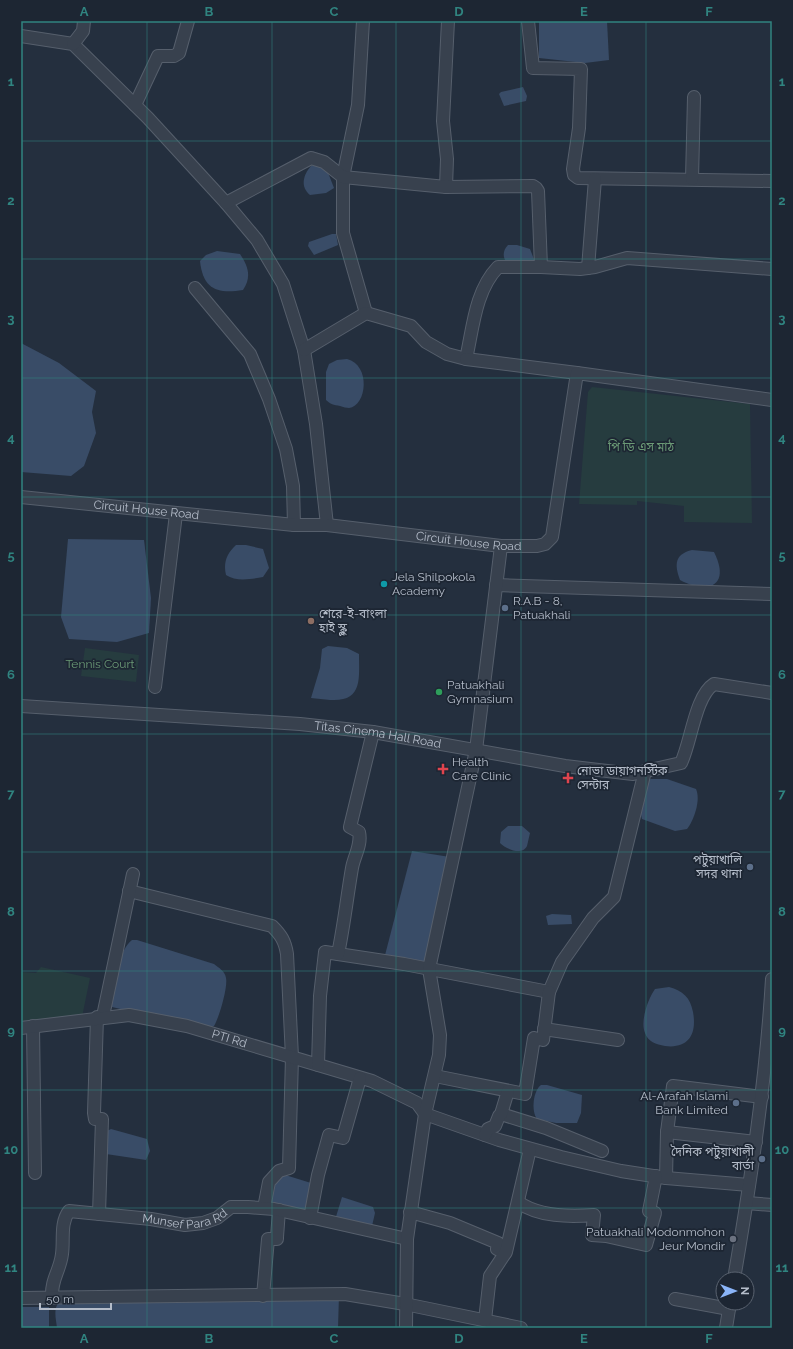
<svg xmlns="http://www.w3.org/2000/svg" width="793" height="1349" viewBox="0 0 793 1349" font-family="Raleway,'Noto Sans Bengali',sans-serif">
<rect width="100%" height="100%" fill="#242f3e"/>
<g fill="#263c3f">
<path d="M592,387l158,17 2,119 -68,-1v-16l-47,-5v4l-58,-1 9,-112z"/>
<path d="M85,648l54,7 -3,27 -55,-6z"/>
<path d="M41,967l49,11 -8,39 -61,8v-53l15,1z"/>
</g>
<g fill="#394c67">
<path d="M539,21h68l2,39 -24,3 -46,-5z"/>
<path d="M523,87l4,9 -1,5 -22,5 -5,-12 2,-2z"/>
<path d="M317,165l10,5 7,18 -8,5 -16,2c-10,-8 -7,-20 1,-29z"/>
<path d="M332,234h4l2,11 -24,10 -6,-9 1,-4z"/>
<path d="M508,245h9l13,4 5,13 -28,1c-5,-6 -4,-13 1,-18z"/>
<path d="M217,251l23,3c8,12 12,23 3,36 -25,4 -40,0 -43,-29l6,-6z"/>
<path d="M21,343l38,20 37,28 -4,21 4,21 -12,33 -13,10 -50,-4z"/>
<path d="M347,359c24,6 20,47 2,49 -2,0 -6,-1 -9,-2 -6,-1 -10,-2 -14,-6v-28l3,-8 8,-4z"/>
<path d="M68,539l76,1 7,58 -2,35 -32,9 -48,-3 -8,-22z"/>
<path d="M236,545h10l17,4 6,19 -6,9c-11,2 -27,5 -37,-2 -3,-12 1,-22 10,-30z"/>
<path d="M692,550l22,2c17,34 -6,43 -34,28 -6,-16 -5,-26 12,-30z"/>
<path d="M328,646l19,2 12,6c0,25 4,48 -29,46 -6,-1 -13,-1 -19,-2l9,-30 2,-19z"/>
<path d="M651,779h16l29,10c5,11 -2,31 -9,40l-12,2 -33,-12 -2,-9 7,-30z"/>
<path d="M508,826h14l8,7c-1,4 -2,9 -3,13 -5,10 -21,3 -27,-3l1,-11z"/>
<path d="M412,851l38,6 -23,108 -43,-6z"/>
<path d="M552,914l19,1 1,9 -24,1 -2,-9z"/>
<path d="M132,940h5l77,24c5,4 11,7 12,14 2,9 -7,40 -12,48l-8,3 -94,-22 -2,-3c4,-17 8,-54 22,-64z"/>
<path d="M669,987c14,4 21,10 24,25 4,22 -4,37 -28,34 -9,-2 -17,-4 -20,-13 -5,-12 3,-34 10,-44z"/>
<path d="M541,1085h6l35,10 -1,18 -4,10h-21l-19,-4c-6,-8 -4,-28 4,-34z"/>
<path d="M111,1129l36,10 3,12 -4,9 -40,-6 1,-23z"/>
<path d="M282,1174l29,9 -2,29 -38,-9 -1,-2 -1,-13z"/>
<path d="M342,1197l31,10 2,6 -3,13 -37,-6z"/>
<path d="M339,1295l-1,33h-281c-1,-9 -4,-19 2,-26z"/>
<rect x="21" y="1307" width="28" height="21"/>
</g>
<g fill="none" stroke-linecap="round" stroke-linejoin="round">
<defs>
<g id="minor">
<path d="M363,21l-5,84 -15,72v56l23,80"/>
<path d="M528,21l5,47 48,1 -2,59 -6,41 1,6 4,3 194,3"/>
<path d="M21,36l52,8 75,74 78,85 31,37 26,44 21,66 12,74 11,101"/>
<path d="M73,44l10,-13 1,-10"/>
<path d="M135,105l23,-49h16l5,-3 9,-32"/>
<path d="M692,179l2,-82"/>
<path d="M446,187l1,-28 -4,-38 5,-100"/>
<path d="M226,203l85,-45 13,4 19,15 103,10 87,-1 3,2 2,3 3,76"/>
<path d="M588,268l7,-89"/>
<path d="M195,288l55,66 19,45 17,50 7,37 1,39"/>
<path d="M304,350l62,-37 45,13 15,16 21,12 19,5c7,-31 9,-68 32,-92h43l39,2 15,-2 32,-9 145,11"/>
<path d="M466,359l111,14"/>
<path id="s1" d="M21,497l273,28h33l174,21h36l8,-2 7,-7 25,-164 195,27"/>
<path d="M496,585l276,9"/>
<path d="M155,687l21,-173"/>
<path id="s2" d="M21,706l279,18 73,8 192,34 68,8 48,-11c10,-20 14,-67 33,-79l58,9"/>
<path d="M129,891l143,35c9,9 13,15 15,28l5,103 -3,111 -10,3 -10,11 -5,26"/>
<path d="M338,954l66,10 145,28 13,-30 31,-44 21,-21 31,-126"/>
<path d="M103,1016l30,-142"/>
<path d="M97,1017l-3,96 1,6h7l-3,95"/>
<path d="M33,1026l2,147"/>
<path id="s3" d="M21,1028l108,-13 58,11 185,55 45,22 8,11 74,26 62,17 60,14 45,7 83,7"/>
<path d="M544,1029l74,11"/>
<path d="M318,1065l2,-69 5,-44 13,2c6,-29 9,-57 14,-86 2,-12 10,-23 7,-36l-9,-5 23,-95"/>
<path d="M435,1076l90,18 9,-56 9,2 6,-48"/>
<path d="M501,1114l45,14 56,23"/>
<path d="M667,1132l89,10"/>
<path d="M485,1135l3,-6 7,-3 4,-10 2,-2 7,-23"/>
<path d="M666,1178l1,-46 6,-46 89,11"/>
<path d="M518,1202c21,15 51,15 76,13l-2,20 14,1 40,9 9,-32 -6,-2 7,-35"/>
<path d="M747,1203l25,2"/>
<path d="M410,1212l40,11 48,20 -1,6 8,4"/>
<path d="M310,1218l8,-43 11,-40 14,3 17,-60"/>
<path d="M734,1279c17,-100 32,-199 38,-300"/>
<path d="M263,1296l5,-57h9v-2l2,-27"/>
<path id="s4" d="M52,1297c-1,-18 8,-26 10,-43 2,-14 -2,-31 7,-43l82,8 34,6 18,-2 14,-5 14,-11h17l26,2 133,30"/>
<path d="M21,1298l324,-4 60,10 116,24"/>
<path d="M675,1299l54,10"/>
<path d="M485,1320l5,-44 16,-24 24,-103"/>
<path d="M406,1328l1,-89 18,-125 14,-59 1,-20 -11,-66 47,-219 25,-204"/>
<path d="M726,1328l4,-25"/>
</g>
</defs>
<use href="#minor" stroke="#565f6c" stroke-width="14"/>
<use href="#minor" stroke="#38414e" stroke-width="12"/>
</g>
<path fill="none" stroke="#308480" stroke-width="1" stroke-opacity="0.55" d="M147,21v1307M272,21v1307M396,21v1307M521,21v1307M646,21v1307M21,141h751M21,259h751M21,378h751M21,497h751M21,615h751M21,734h751M21,852h751M21,971h751M21,1090h751M21,1208h751"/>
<circle fill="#0f9aa8" stroke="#1d2633" stroke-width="1.5" cx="384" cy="584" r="4"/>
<g fill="#5c6f8a" stroke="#1d2633" stroke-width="1.5">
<circle cx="505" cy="608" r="4"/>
<circle cx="750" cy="867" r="4"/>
<circle cx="736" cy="1103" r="4"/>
<circle cx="762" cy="1159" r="4"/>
</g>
<circle fill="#8d6e63" stroke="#1d2633" stroke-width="1.5" cx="311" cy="621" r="4"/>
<circle fill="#2e9e5b" stroke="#1d2633" stroke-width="1.5" cx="439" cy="692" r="4"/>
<g fill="#e0444e" stroke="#1d2633" stroke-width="1.5">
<path d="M441 763h4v4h4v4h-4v4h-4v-4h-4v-4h4z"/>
<path d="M566 772h4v4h4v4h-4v4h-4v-4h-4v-4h4z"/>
</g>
<circle fill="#6b7280" stroke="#1d2633" stroke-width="1.5" cx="733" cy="1239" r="4"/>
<g text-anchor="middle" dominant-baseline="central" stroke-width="3.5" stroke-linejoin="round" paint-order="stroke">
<g font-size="12" fill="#6b9a76" stroke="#1d2633">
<text x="641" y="447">পি ডি এস মাঠ</text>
<text x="100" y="664">Tennis Court</text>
</g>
<g font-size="12" fill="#b4bcc9" stroke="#1d2633">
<text stroke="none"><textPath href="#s1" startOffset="126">Circuit House Road</textPath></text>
<text stroke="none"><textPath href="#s1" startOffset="450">Circuit House Road</textPath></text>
<text stroke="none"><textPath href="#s2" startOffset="358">Titas Cinema Hall Road</textPath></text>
<text stroke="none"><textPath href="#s3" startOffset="212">PTI Rd</textPath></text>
<text stroke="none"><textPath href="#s4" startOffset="206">Munsef Para Rd</textPath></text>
</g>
<g font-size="12" fill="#b4bcc9" stroke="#1d2633" text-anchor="start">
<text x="392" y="577">Jela Shilpokola<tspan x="392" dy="14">Academy</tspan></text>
<text x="513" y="601">R.A.B - 8,<tspan x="513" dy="14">Patuakhali</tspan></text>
<text x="319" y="614">শেরে-ই-বাংলা<tspan x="319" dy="14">হাই স্কুল</tspan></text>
<text x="447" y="685">Patuakhali<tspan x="447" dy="14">Gymnasium</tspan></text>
<text x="452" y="762">Health<tspan x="452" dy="14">Care Clinic</tspan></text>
<text x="577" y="771">নোভা ডায়াগনস্টিক<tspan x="577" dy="14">সেন্টার</tspan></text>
<text x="742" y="860" text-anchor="end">পটুয়াখালি<tspan x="742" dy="14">সদর থানা</tspan></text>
<text x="728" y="1096" text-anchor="end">Al-Arafah Islami<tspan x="728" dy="14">Bank Limited</tspan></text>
<text x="754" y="1152" text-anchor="end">দৈনিক পটুয়াখালী<tspan x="754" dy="14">বার্তা</tspan></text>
<text x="725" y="1232" text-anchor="end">Patuakhali Modonmohon<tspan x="725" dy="14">Jeur Mondir</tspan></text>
</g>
</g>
<rect width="793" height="1349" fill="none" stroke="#1d2633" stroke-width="44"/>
<g transform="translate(735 1291) rotate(90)"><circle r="19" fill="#1d2633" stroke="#59626f"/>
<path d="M0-3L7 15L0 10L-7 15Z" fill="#8ab4f8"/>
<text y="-6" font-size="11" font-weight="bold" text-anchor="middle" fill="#b4bcc9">N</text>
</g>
<path d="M40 1303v6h71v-6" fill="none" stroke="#b4bcc9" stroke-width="2"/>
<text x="46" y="1303" font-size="12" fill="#b4bcc9" stroke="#1d2633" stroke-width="3" paint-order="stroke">50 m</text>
<rect x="22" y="22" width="749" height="1305" fill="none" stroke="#308480" stroke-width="1.5"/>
<g font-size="13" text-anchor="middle" font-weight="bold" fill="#308480">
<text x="84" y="16">A</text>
<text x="209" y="16">B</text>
<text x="334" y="16">C</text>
<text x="459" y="16">D</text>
<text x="584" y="16">E</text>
<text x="709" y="16">F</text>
<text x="11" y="86">1</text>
<text x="782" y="86">1</text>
<text x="11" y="205">2</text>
<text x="782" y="205">2</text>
<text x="11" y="323">3</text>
<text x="782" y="323">3</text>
<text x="11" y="442">4</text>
<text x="782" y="442">4</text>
<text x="11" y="560">5</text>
<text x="782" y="560">5</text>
<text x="11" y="679">6</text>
<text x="782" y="679">6</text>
<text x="11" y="798">7</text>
<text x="782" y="798">7</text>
<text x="11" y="916">8</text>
<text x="782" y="916">8</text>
<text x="11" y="1035">9</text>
<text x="782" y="1035">9</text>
<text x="11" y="1154">10</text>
<text x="782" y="1154">10</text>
<text x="11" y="1272">11</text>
<text x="782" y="1272">11</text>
<text x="84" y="1343">A</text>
<text x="209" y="1343">B</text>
<text x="334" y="1343">C</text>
<text x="459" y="1343">D</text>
<text x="584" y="1343">E</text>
<text x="709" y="1343">F</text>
</g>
</svg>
